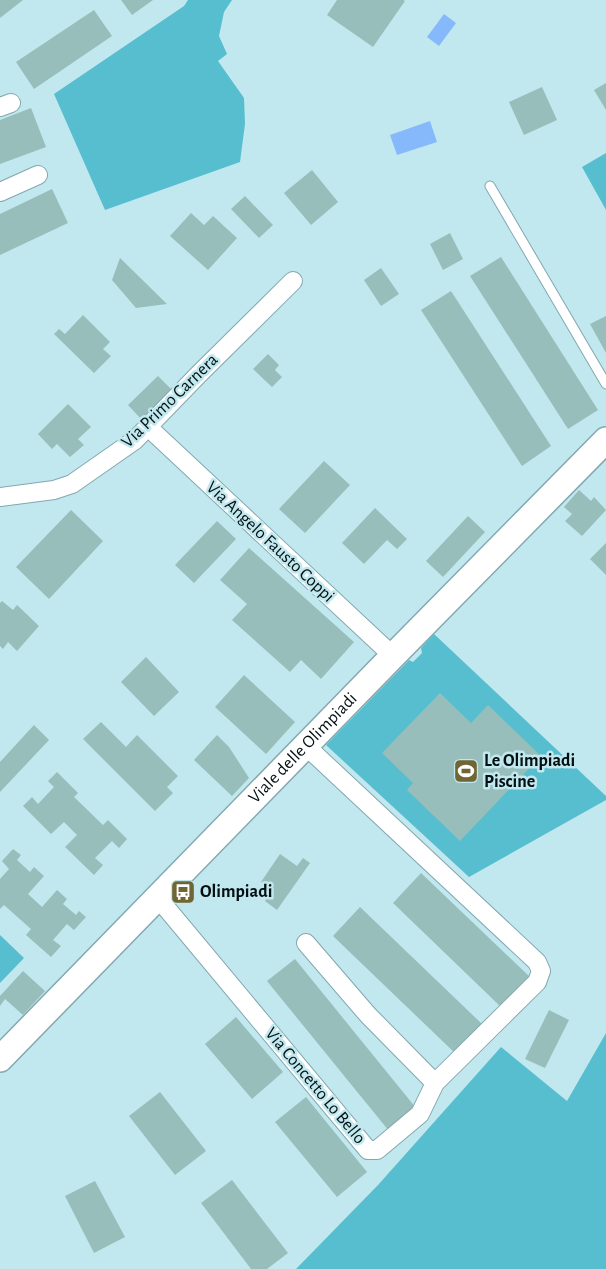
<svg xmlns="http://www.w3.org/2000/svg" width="606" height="1269" viewBox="0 0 606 1269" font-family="'Alegreya Sans',sans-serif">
<rect width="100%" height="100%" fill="#c1e8ef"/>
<g fill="#57bed0">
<path d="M188,0h44l-8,12 -5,24 8,18 -9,7 26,37 1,26 -5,38 -135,48 -51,-116 130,-88z"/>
<path d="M606,153v57l-24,-43z"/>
<path d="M434,634l172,162v4l-137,77 -143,-132 83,-85 4,2 9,-9 -1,-5z"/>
<path d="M0,935l24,23 -24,25z"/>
<path d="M606,1033v236h-310l82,-84 123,-138 66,54z"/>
</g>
<g fill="#86b9fc">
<path d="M444,14l12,9 -17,23 -12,-9z"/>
<path d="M430,121l7,21 -40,13 -7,-20z"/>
</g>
<g fill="#97beba">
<path d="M0,0h23l-23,18z"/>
<path d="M121,0h32l-21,15z"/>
<path d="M337,0h66l2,1 -32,46 -46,-32z"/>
<path d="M94,10l18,26 -78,53 -18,-27z"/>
<path d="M606,83v27l-12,-20z"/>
<path d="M542,87l15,33 -33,15 -15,-33z"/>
<path d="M31,108l15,39 -46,17v-44z"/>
<path d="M312,170l26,32 -27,23 -27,-32z"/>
<path d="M52,189l16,34 -68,32v-41z"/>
<path d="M245,196l28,29 -14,13 -28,-29z"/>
<path d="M191,213l13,12 9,-9 24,22 -29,32 -38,-34z"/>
<path d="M450,233l13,26 -20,11 -13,-26z"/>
<path d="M501,257l97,153 -30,19 -98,-153z"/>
<path d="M120,258l47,46 -31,4 -24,-28z"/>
<path d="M381,268l18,26 -18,12 -17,-26z"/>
<path d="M451,291l100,155 -29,20 -101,-156z"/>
<path d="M83,315l27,27 -7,7 8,7 -17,17 -40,-39 5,-5 6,5z"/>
<path d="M606,316v37l-16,-29z"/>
<path d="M268,354l11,11 -4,5 7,7 -10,10 -19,-18z"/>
<path d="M158,376l15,15 -31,29 -14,-15z"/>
<path d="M68,404l23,23 -13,12 6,6 -14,12 -13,-13 -5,5 -14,-15z"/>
<path d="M324,461l26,24 -45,48 -26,-24z"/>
<path d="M579,490l12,11 3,-4 12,13 -24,26 -17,-15 7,-7 -8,-7z"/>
<path d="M375,508l32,31 -10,10 -10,-9 -23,24 -22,-21z"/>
<path d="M71,510l32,31 -54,58 -33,-32z"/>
<path d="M468,516l17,16 -42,45 -17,-16z"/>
<path d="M217,521l19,18 -42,44 -19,-18z"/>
<path d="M606,543v32l-16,-16z"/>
<path d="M249,548l105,94 -33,37 -20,-19 -11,12 -58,-52 15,-16 -27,-24z"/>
<path d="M2,601l11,9 4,-5 22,21 -22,25 -9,-9 -5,7 -3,-3v-43z"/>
<path d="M146,657l33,35 -25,24 -33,-34z"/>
<path d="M244,675l51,47 -29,32 -51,-47z"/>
<path d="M440,693l31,30 17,-18 53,51 -81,85 -53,-51 6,-7 -31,-30z"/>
<path d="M101,722l25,25 11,-12 41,41 -11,11 6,6 -18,18 -72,-72z"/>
<path d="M34,725l15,15 -49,52v-30z"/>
<path d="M217,735l12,12 20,31 -17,18 -38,-36z"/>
<path d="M57,772l21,21 -4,4 29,28 5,-5 19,19 -8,9 -7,-7 -17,17 8,7 -9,10 -29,-28 12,-12 -13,-13 -13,12 -28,-28 9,-9 6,7 16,-17 -6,-6z"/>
<path d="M13,849l8,6 -4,5 13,12 4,-5 10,9 -16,18 14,13 15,-17 10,9 -4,5 13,11 3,-4 7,6 -12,13 -7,-6 -14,16 8,6 -10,11 -25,-22 5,-6 -27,-24 -4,4v-30l9,-10 -7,-8z"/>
<path d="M280,854l17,12 6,-8 7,5 -33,47 -12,-9 7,-11 -11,-8z"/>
<path d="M421,873l109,104 -29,30 -108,-104z"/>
<path d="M360,907l123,118 -27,29 -123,-118z"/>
<path d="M295,959l121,149 -27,23 -122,-150z"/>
<path d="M23,971l22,20 -22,24 -18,-16 -5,7v-10z"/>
<path d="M549,1010l20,10 -24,48 -20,-9z"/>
<path d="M236,1017l47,55 -31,27 -47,-55z"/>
<path d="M160,1092l46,59 -31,24 -46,-59z"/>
<path d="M306,1097l61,75 -30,25 -62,-75z"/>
<path d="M232,1180l56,73 -21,16h-16l-50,-66z"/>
<path d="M95,1181l30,56 -31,16 -29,-57z"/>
</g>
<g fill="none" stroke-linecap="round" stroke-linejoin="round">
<defs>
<path id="lane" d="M490,186l116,198"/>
<g id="street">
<path d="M0,107l11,-4"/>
<path d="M0,192l38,-17"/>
<path d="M148,427l245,229"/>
<path d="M0,497l54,-7 18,-6 63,-44 64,-66 94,-93"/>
<path d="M158,898l210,252h9l43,-36 15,-31 102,-101 4,-11 -4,-9 -231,-216"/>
<path d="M306,943l62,72 67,68"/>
</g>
<g id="secondary">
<path id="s1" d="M0,1059l393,-403 213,-216"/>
</g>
</defs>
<use href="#lane" stroke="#83a8af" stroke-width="11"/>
<use href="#street" stroke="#83a8af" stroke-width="20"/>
<use href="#secondary" stroke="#83a8af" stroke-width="28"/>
<use href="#lane" stroke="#fff" stroke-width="9"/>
<use href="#street" stroke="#fff" stroke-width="18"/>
<use href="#secondary" stroke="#fff" stroke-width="25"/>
</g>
<defs>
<symbol id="stadium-square" viewBox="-11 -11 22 22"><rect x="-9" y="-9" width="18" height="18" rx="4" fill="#6f6633" stroke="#c1e8ef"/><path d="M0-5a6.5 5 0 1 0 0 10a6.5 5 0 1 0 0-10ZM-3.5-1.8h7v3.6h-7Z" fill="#fff"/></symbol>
<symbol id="bus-square" viewBox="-11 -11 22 22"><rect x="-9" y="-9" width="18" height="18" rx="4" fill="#6f6633" stroke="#c1e8ef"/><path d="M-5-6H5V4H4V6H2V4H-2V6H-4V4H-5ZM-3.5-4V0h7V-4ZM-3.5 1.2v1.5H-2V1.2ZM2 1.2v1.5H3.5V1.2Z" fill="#fff"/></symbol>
</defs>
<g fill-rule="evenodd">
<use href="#stadium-square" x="452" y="757" width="28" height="28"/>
<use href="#bus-square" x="169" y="878" width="28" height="28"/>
</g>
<g text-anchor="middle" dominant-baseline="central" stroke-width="5" stroke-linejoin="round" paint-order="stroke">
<g font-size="18" fill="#030f11" stroke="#c1e8ef">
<text transform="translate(170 401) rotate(-44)">Via Primo Carnera</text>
<text transform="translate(270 542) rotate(43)">Via Angelo Fausto Coppi</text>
<text stroke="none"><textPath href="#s1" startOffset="434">Viale delle Olimpiadi</textPath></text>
<text transform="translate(315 1086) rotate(50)">Via Concetto Lo Bello</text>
</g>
<g font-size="18" font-weight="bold" fill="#030f11" stroke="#c1e8ef" text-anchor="start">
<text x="484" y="761">Le Olimpiadi<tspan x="484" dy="21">Piscine</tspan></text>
<text x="200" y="892">Olimpiadi</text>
</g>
</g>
</svg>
